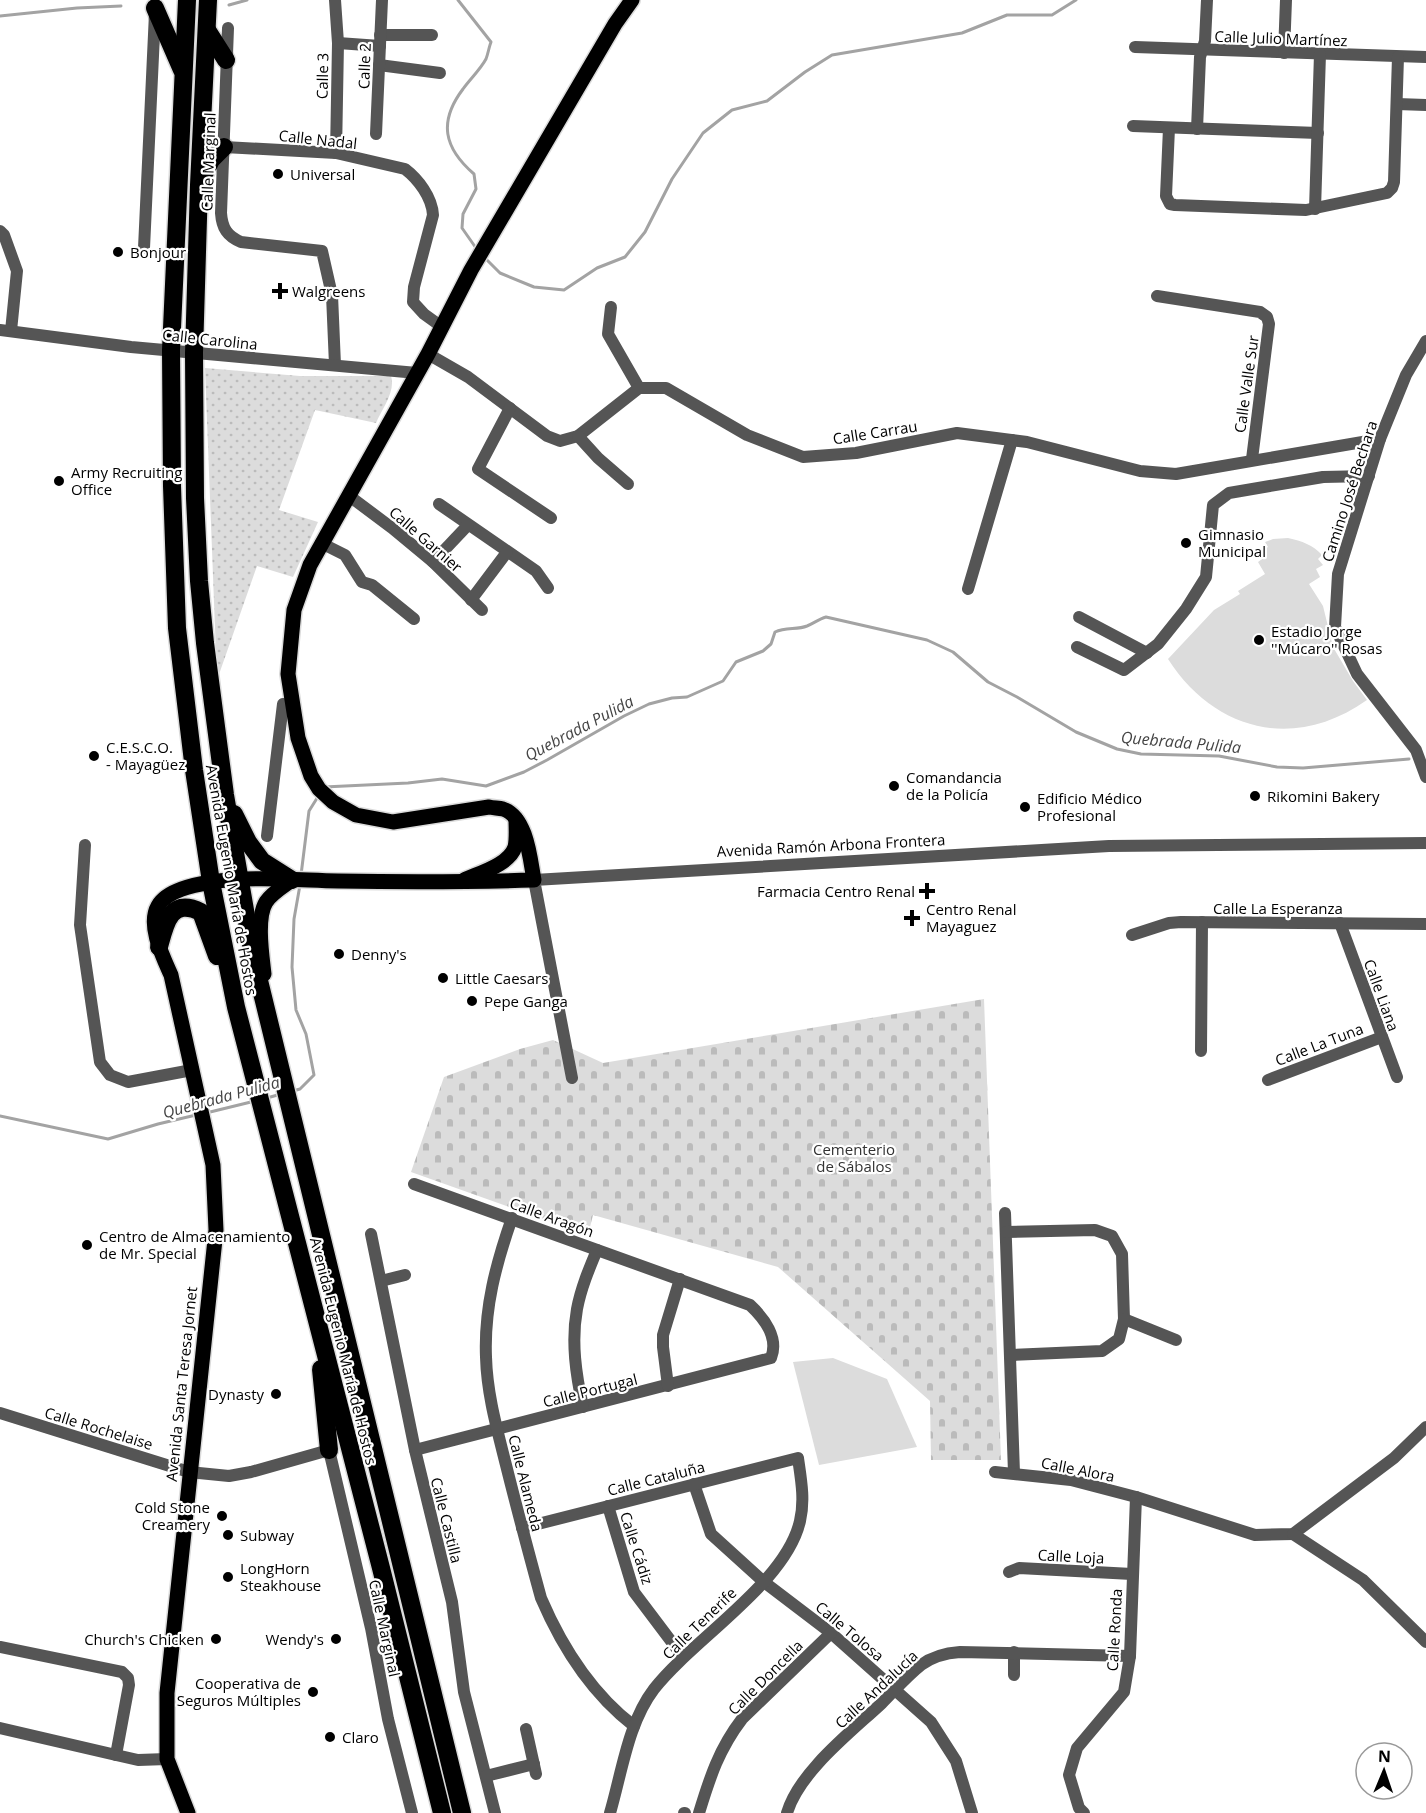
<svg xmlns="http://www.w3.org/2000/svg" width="1426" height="1813" viewBox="0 0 1426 1813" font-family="'Open Sans',sans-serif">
<defs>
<pattern id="grass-dots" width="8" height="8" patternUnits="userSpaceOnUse" patternTransform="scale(1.5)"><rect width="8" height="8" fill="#dcdcdc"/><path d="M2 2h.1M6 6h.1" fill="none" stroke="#bbb" stroke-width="1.8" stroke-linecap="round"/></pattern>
<pattern id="cemetery-stones" width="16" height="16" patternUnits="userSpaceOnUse" patternTransform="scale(1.5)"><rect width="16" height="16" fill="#dcdcdc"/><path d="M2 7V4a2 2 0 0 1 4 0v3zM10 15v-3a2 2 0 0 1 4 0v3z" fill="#bbb"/></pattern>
</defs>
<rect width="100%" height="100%" fill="#fff"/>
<path fill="url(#grass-dots)" d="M205,368l95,8h91c5,15 -9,33 -15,47l-61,-13 -36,100 39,12 -25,55 -36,-11 -40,114z"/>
<path fill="url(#cemetery-stones)" d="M984,999l17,461h-70l-1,-59 -152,-134 -185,-52 -5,20 -177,-63 33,-95 76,-28 33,-9 50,23z"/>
<g fill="#dcdcdc">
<path d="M1288,538c14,3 25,7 34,17l-4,4 5,6 -7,4 4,8 -11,7 14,22 10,41 20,34 14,19c-72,51 -152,32 -199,-41l46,-49 26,-16 -2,-3 27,-17 -7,-12 7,-5 -3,-6 6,-4 -3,-5 8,-3z"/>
<path d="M833,1358l54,21 30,68 -98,18 -26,-103z"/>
</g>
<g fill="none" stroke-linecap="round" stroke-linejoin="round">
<g stroke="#a3a3a3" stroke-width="3">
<path d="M458,0l33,42c-2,5 -3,12 -5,17 -6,11 -16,20 -23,30 -25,33 -19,59 11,85l2,15 -13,25 -1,14 14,20"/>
<path d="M229,5l18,-5"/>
<path d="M0,16l77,-8 44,-2"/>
<path d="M485,258l15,15 34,14 30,3 33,-22 28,-11 20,-25 27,-53 31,-46 29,-23 35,-9 38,-29 27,-17 130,-22 45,-18h45l24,-15"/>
<path d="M324,787l84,-4 34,-4 44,7 38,-14 23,-12 77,-44 25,-12 23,-6 15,-1 36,-16 13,-19 27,-11 8,-7 4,-12c11,-5 22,-2 32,-6 7,-3 12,-7 19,-9l101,23 26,12 35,30 29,15 59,35 41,17 24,5 78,2 58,11 26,1 106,-9"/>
<path d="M301,875l8,-64 10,-16"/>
<path d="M293,1091l7,-2 14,-14 -8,-41 -10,-24 -4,-43 2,-48 6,-34"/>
<path d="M267,1098l14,-4"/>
<path d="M206,1113l49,-12"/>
<path d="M0,1116l108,23 50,-15 38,-9"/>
</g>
<defs>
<g id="major">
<path d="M464,880c15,-7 45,-15 51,-33 2,-8 1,-19 1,-28"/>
<path d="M264,974c-2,-18 -8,-56 2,-72 6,-9 18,-16 26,-22"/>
<path d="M188,1813l-21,-54v-66l49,-463 -3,-65 -42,-190c-8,-18 -24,-50 -13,-69 9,-16 36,-21 53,-24 41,-6 85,-2 127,-1 66,1 131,1 196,-1 -4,-21 -7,-63 -31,-71 -4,-1 -10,-1 -14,-2l-96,15 -37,-7 -23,-13 -14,-13 -8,-13 -13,-38 -10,-64 6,-64 16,-45 118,-211 43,-84 144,-246 17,-24"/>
</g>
<g id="highway">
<path d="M187,0l-16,350 1,136 5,142 17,142 17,112 25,125 145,561 61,245"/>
<path d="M208,0l-9,185 -5,168 1,145 4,83 6,62 20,152 28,161 209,857"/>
<path d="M155,8l27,62"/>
<path d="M207,30l19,30"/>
<path d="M202,178l9,-18 13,-13"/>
<path d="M234,814l14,28 14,19 30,19"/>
<path d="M159,947c6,-23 11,-50 42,-35l16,44"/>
<path d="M321,1369l8,81"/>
</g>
</defs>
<use href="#major" stroke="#dbdbdb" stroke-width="18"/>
<use href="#highway" stroke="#dbdbdb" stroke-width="21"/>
<g stroke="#555" stroke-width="12">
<path d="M335,0l3,43 -2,110"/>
<path d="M228,28l-7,185c1,15 6,23 20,29l81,9 10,44 3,70"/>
<path d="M380,35h52"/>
<path d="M338,43l42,3"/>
<path d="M1135,47l291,10"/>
<path d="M1284,53l2,-53"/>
<path d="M379,65l61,8"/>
<path d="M1397,104l29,1"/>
<path d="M1133,126l185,7"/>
<path d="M1169,128l-3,68 4,8 5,1 131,5 81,-17 5,-5 2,-6 4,-125"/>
<path d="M1197,129l3,-72 5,-16 2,-41"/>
<path d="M376,134l6,-134"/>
<path d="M224,147l112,6 69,16c13,10 27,28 28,46l-19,72 -1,15 11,12 18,13"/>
<path d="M1315,209l5,-155"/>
<path d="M0,231l4,4 13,36 -6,60"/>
<path d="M144,248l11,-235"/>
<path d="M1157,296l103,16 7,5 2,7 -17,135"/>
<path d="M611,307l-3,27 31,54"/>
<path d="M0,330l131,17 286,26"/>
<path d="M1426,341l-20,34 -26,64 -42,135 -3,53 22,47 59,76 10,27"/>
<path d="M428,354l40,23 79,59 13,5 18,-5 61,-48h27l81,47 56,22 53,-4 101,-20 70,9 113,29 36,3 204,-35"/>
<path d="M510,408l-32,61 73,49"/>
<path d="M578,436l20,22 30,26"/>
<path d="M348,495l44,33 41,34 49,48"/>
<path d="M439,504l97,67 12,17"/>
<path d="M321,543l24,12 17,27 10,3 42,34"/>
<path d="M433,562l35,-37"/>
<path d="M968,589l44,-149"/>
<path d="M471,600l36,-48"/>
<path d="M1079,617l68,36"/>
<path d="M1077,647l47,23 34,-26 28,-35 20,-32 7,-72 16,-12 94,-16 46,-1"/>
<path d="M267,836l16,-132"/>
<path d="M85,845l-5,80 20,137 10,13 18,7 64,-12"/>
<path d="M1340,923l57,154"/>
<path d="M1132,935l37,-12 12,-1 245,2"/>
<path d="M1201,1051l1,-129"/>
<path d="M572,1078l-38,-198 575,-34 317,-3"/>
<path d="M1268,1080l114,-43"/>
<path d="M414,1184l336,121c14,13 29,33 21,53l-356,92"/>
<path d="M1005,1213l9,260"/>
<path d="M512,1218c-16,46 -28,90 -26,139 1,37 11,72 20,108 11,44 23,89 35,133 21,49 50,95 93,128"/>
<path d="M1006,1232l89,-2 17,6 10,18 2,65 -5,20 -17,12 -92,4"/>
<path d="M371,1234l44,216 37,152 12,90 31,121"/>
<path d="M381,1281l24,-6"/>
<path d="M1124,1319l52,21"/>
<path d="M668,1386l-5,-39v-12l17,-56"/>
<path d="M583,1407c-7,-32 -12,-65 -6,-98 4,-21 12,-40 20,-59"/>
<path d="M0,1413l189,59 40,4 22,-4 78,-22 42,178 17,91 24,94"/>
<path d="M995,1472l76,8 65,17 119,38 38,-1 101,-76 32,-31"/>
<path d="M694,1484l17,50 53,48 67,51 100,89 25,39 16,52"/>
<path d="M608,1506l26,86 49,65"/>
<path d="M522,1528l276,-70c3,21 7,42 2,63 -14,62 -106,117 -146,168 -26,34 -32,83 -44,124"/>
<path d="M1293,1534l70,46 63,62"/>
<path d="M1009,1572l10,-4 113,6"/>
<path d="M0,1647l122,25 6,6 1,7 -13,70 -116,-27"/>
<path d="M1014,1675v-23"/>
<path d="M526,1729l10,45"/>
<path d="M116,1755l22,5 29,-1"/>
<path d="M486,1776l48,-12"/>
<path d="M684,1813h1"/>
<path d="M699,1813c11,-36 20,-64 43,-94l89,-86"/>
<path d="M787,1813c12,-41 64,-81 95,-110 13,-13 25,-27 39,-38 12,-9 25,-12 39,-13l170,4"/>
<path d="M1084,1813l-5,-5 -10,-33 8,-27 47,-56 6,-36 6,-159"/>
</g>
<use href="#major" stroke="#000" stroke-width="15"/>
<use href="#highway" stroke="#000" stroke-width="18"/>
</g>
<g fill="#000" stroke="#fff" stroke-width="2">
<circle cx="278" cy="174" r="6"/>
<circle cx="118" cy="252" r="6"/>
<path d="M277 282h6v6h6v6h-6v6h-6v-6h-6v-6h6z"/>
<circle cx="59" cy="481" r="6"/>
<circle cx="1186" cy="543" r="6"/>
<circle cx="1259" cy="640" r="6"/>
<circle cx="94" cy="756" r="6"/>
<circle cx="894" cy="786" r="6"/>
<circle cx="1255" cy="796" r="6"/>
<circle cx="1025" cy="807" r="6"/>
<path d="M924 882h6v6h6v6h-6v6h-6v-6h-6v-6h6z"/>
<path d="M909 909h6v6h6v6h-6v6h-6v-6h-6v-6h6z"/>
<circle cx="339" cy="954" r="6"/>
<circle cx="443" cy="978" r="6"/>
<circle cx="472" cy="1001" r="6"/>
<circle cx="87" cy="1245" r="6"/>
<circle cx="276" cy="1394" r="6"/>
<circle cx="222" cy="1516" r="6"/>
<circle cx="228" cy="1535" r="6"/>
<circle cx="228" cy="1577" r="6"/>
<circle cx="216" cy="1639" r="6"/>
<circle cx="336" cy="1639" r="6"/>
<circle cx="313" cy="1692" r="6"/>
<circle cx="330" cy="1737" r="6"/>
</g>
<g text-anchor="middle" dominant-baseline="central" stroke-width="4.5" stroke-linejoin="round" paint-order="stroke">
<g font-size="15" fill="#000" stroke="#fff">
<text transform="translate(1281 38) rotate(2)">Calle Julio Martínez</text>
<text transform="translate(364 66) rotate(-88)">Calle 2</text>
<text transform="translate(322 76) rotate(-89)">Calle 3</text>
<text transform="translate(318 139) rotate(6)">Calle Nadal</text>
<text transform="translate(208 162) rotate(-88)">Calle Marginal</text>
<text transform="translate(210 339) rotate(6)">Calle Carolina</text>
<text transform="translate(1246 384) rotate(-82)">Calle Valle Sur</text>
<text transform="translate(875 432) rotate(-9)">Calle Carrau</text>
<text transform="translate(1349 491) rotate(-72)">Camino José Bechara</text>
<text transform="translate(426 539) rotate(41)">Calle Garnier</text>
<text transform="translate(831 845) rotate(-3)">Avenida Ramón Arbona Frontera</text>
<text transform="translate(232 880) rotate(80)">Avenida Eugenio María de Hostos</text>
<text x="1278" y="908">Calle La Esperanza</text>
<text transform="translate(1382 995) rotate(70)">Calle Liana</text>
<text transform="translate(1319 1044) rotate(-21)">Calle La Tuna</text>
<text transform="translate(552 1217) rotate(20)">Calle Aragón</text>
<text transform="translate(344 1351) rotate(76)">Avenida Eugenio María de Hostos</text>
<text transform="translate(181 1384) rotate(-84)">Avenida Santa Teresa Jornet</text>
<text transform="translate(590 1390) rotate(-14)">Calle Portugal</text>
<text transform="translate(99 1428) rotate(17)">Calle Rochelaise</text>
<text transform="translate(1078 1469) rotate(11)">Calle Alora</text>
<text transform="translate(656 1478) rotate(-14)">Calle Cataluña</text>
<text transform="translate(526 1483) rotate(76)">Calle Alameda</text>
<text transform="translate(447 1520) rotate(76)">Calle Castilla</text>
<text transform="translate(637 1548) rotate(72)">Calle Cádiz</text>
<text transform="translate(1071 1556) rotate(3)">Calle Loja</text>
<text transform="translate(699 1623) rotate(-44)">Calle Tenerife</text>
<text transform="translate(385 1628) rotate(78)">Calle Marginal</text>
<text transform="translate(1114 1630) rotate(-87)">Calle Ronda</text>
<text transform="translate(850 1631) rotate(40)">Calle Tolosa</text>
<text transform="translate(765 1677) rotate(-45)">Calle Doncella</text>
<text transform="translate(876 1689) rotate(-43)">Calle Andalucía</text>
</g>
<g font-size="15" fill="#000" stroke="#fff" text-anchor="start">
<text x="290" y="174">Universal</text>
<text x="130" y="252">Bonjour</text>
<text x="292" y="291">Walgreens</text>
<text x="71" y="472">Army Recruiting<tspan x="71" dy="17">Office</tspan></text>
<text x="1198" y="534">Gimnasio<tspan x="1198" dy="17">Municipal</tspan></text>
<text x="1271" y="631">Estadio Jorge<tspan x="1271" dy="17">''Múcaro'' Rosas</tspan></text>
<text x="106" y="747">C.E.S.C.O.<tspan x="106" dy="17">- Mayagüez</tspan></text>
<text x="906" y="777">Comandancia<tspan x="906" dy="17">de la Policía</tspan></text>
<text x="1267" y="796">Rikomini Bakery</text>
<text x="1037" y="798">Edificio Médico<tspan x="1037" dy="17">Profesional</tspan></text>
<text x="915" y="891" text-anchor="end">Farmacia Centro Renal</text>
<text x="926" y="909">Centro Renal<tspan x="926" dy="17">Mayaguez</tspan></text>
<text x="351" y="954">Denny's</text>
<text x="455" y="978">Little Caesars</text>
<text x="484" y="1001">Pepe Ganga</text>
<text x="99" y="1236">Centro de Almacenamiento<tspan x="99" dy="17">de Mr. Special</tspan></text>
<text x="264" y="1394" text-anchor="end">Dynasty</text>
<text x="210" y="1507" text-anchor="end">Cold Stone<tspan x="210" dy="17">Creamery</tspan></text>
<text x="240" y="1535">Subway</text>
<text x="240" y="1568">LongHorn<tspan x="240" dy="17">Steakhouse</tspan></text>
<text x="204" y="1639" text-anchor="end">Church's Chicken</text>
<text x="324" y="1639" text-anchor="end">Wendy's</text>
<text x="301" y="1683" text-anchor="end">Cooperativa de<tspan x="301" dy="17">Seguros Múltiples</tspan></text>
<text x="342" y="1737">Claro</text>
</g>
<g font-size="15" fill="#333" stroke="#fff">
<text x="854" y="1149">Cementerio<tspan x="854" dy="17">de Sábalos</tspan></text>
</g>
<g font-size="16" font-style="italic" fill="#444" stroke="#fff">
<text transform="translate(579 728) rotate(-28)">Quebrada Pulida</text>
<text transform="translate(1181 742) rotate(5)">Quebrada Pulida</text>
<text transform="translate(221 1097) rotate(-15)">Quebrada Pulida</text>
</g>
</g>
<g transform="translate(1384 1771) rotate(2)"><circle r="28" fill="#ffffff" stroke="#999999" stroke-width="1.5"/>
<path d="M0-4.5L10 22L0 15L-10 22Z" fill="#000000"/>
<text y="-9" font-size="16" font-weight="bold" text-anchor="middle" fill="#000000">N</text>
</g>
</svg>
